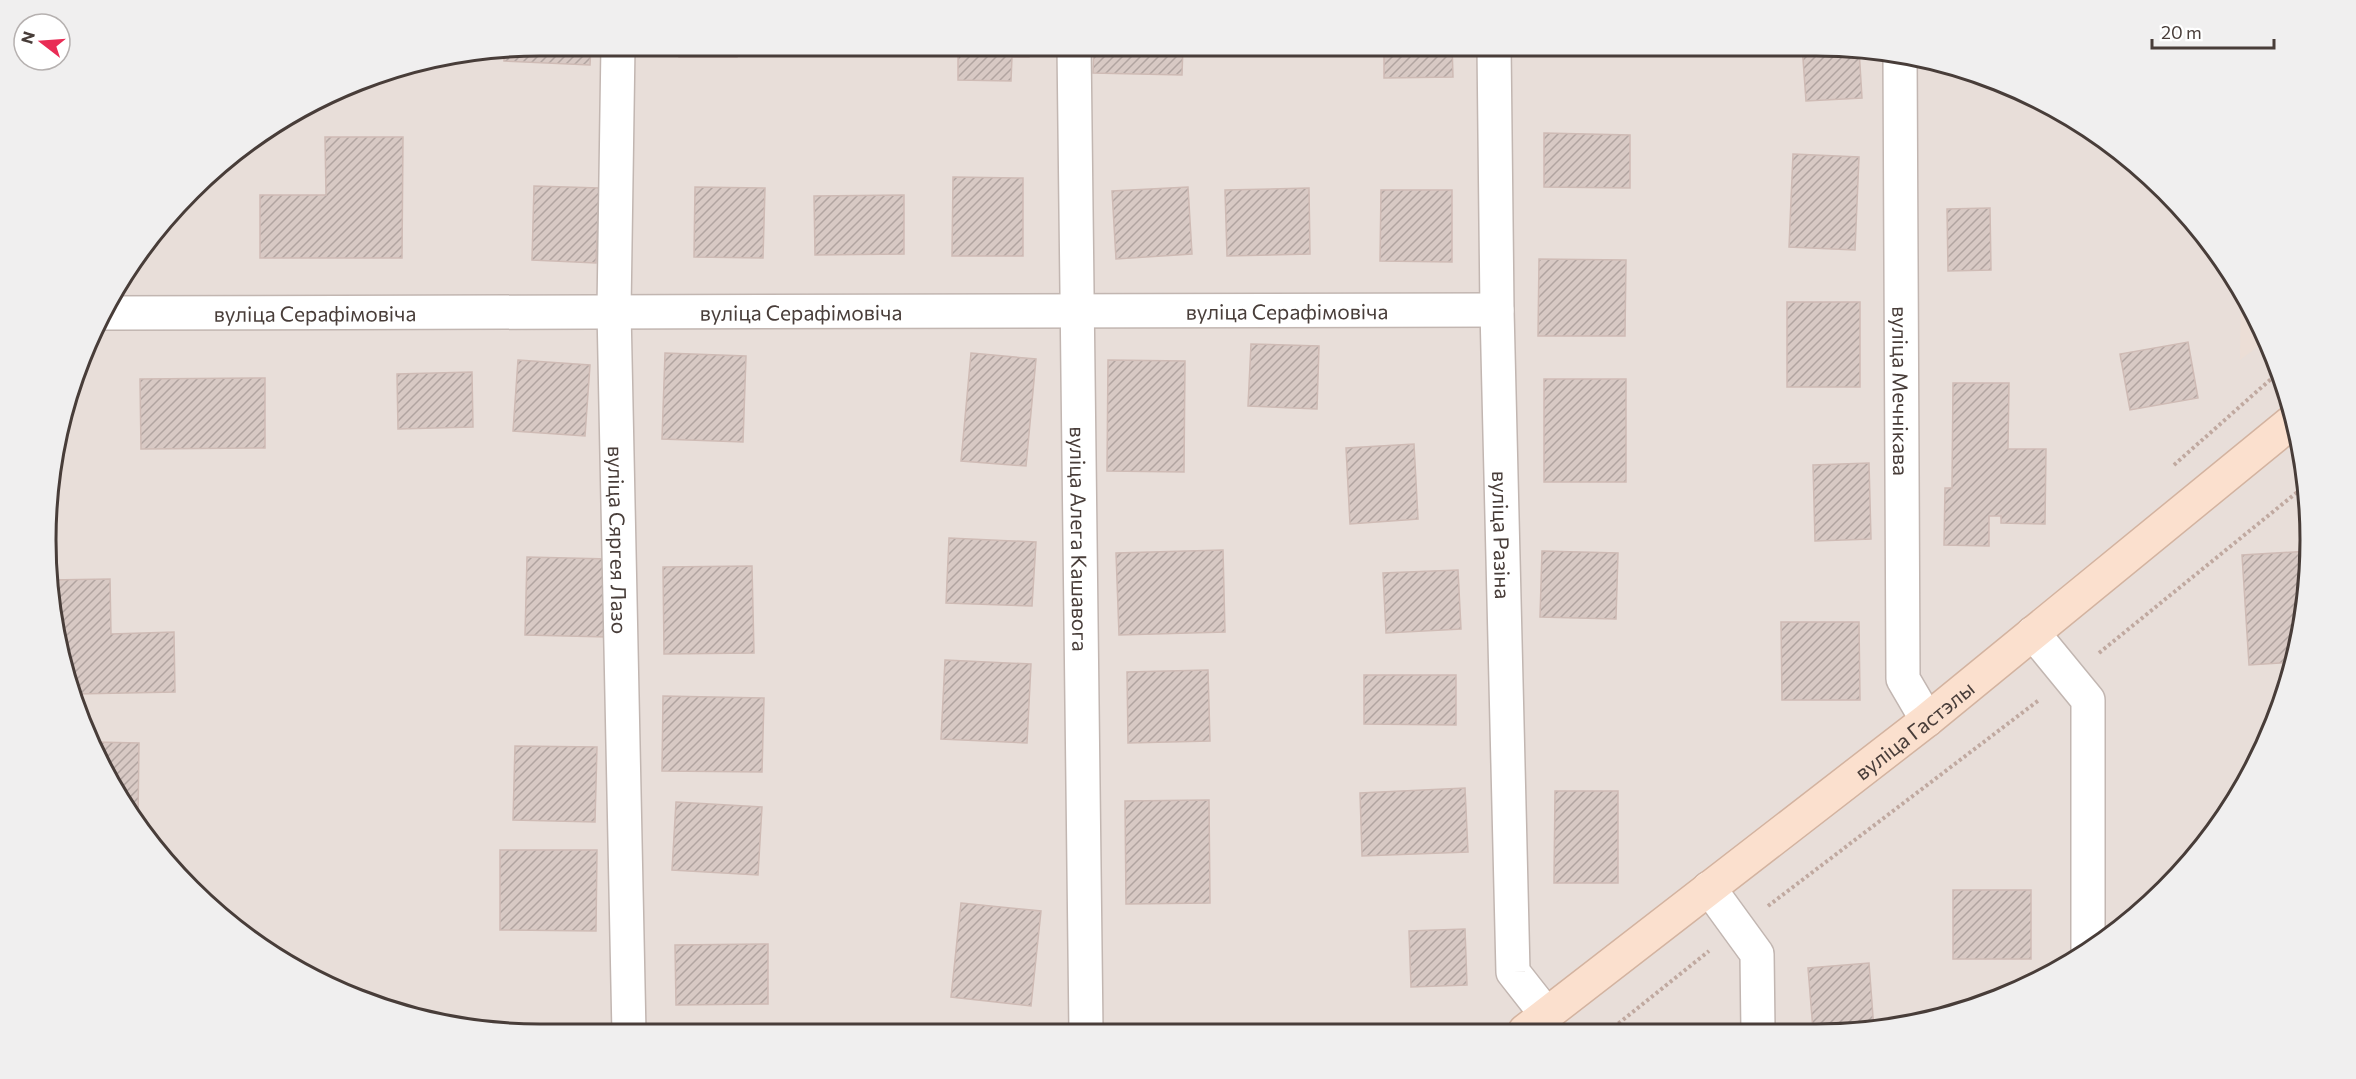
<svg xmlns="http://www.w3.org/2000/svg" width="2356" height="1079" viewBox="0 0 2356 1079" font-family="Commissioner,sans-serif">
<defs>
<pattern id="building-hatch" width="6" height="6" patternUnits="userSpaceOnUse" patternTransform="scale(1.5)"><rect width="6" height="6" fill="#d8c9c4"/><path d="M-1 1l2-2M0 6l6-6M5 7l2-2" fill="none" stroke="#b1a4a0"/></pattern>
</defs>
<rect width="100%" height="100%" fill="#f4eeeb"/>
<path fill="#e8ded9" d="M539,45h1278l96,9 92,29 86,45 75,62 61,74 46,86 28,93 10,96 -9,97 -29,92 -64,112 -91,92 -112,64 -125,34 -1342,4 -96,-10 -92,-28 -137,-84 -103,-126 -57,-150 -9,-97 9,-96 57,-150 103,-126 78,-56 88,-40z"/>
<path fill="#ecded6" d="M2241,291l27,48 -28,21z"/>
<g fill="url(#building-hatch)" stroke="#cfbbb5" stroke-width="1.5">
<path d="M540,45h51l-1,20 -86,-4v-10z"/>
<rect x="679" y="45" width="58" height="12"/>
<path d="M958,45h71v12h-17l-1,24 -53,-1z"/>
<path d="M1094,45h89l-1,30 -89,-2z"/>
<path d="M1384,45h68l1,32 -69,1z"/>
<path d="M1546,45h107v7l-107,1z"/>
<path d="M1802,45l57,4 3,49 -56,3z"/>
<path d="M1972,73l32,9 -32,-1z"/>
<path d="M1544,133l86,2v53l-86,-1z"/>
<path d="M325,137h78l-1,121h-142v-63h66z"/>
<path d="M1793,154l66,3 -4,93 -66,-3z"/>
<path d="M953,177l70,1v78h-71z"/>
<path d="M534,186l65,2 -3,75 -64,-3z"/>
<path d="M695,187l70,1 -2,70 -69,-1z"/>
<path d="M1188,187l4,67 -76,5 -4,-68z"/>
<path d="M1309,188l1,66 -83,2 -2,-66z"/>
<path d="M1381,190h71v72l-72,-1z"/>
<path d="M904,195v59l-89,1 -1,-59z"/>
<path d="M1990,208l1,62 -43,1 -1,-62z"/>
<path d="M1539,259l87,1 -1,76h-87z"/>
<rect x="1787" y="302" width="73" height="85"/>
<path d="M2188,342l10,56 -68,12 -10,-56z"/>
<path d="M1251,344l68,2 -2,63 -69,-3z"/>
<path d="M665,353l81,3 -3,86 -81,-3z"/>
<path d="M971,353l65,6 -10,107 -65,-5z"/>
<path d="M518,360l72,5 -5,71 -72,-5z"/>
<path d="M1108,360l77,1 -1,111 -77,-1z"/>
<path d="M472,372l1,55 -75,2 -1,-55z"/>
<path d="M265,378v70l-124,1 -1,-70z"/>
<rect x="1544" y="379" width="82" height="103"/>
<path d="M1953,383h56l-1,66h38l-1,75 -44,-1v-7h-12v30l-45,-1 1,-57h7z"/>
<path d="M1414,444l4,75 -68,5 -4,-76z"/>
<path d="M1869,463l2,76 -56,2 -2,-76z"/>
<path d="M949,538l87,4 -4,64 -86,-3z"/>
<path d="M1223,550l2,82 -106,3 -3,-82z"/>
<path d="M1542,551l76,2 -2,66 -76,-2z"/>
<path d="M2310,551l-8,85 -8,26 -45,3 -7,-110z"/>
<path d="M527,557l82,2 -2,78 -82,-2z"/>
<path d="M752,566l2,87 -90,1 -1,-87z"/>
<path d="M1458,570l3,59 -75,4 -3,-60z"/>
<path d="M110,579l1,55 63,-2 1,60 -99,2 -22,-58 -5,-56z"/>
<path d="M1781,622h78l1,78h-78z"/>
<path d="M945,660l86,4 -4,79 -86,-4z"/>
<path d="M1208,670l2,71 -82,2 -1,-71z"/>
<path d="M1364,675h92v50l-92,-1z"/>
<path d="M663,696l101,2 -2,74 -100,-1z"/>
<path d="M94,742l45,1 -1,76 -27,-33z"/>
<path d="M515,746l82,1 -2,75 -82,-2z"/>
<path d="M1465,788l3,64 -106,4 -2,-63z"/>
<path d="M1555,791h63v92h-64z"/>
<path d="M1209,800l1,103 -84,1 -1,-103z"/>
<path d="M676,802l86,5 -4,68 -86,-5z"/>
<path d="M500,850h97l-1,81 -96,-1z"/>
<rect x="1953" y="890" width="78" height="69"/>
<path d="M961,903l80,8 -10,95 -80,-9z"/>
<path d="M1465,929l2,56 -56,2 -2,-56z"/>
<path d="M768,944v60l-92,1 -1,-60z"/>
<path d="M1869,963l5,67h-61l-5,-62z"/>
</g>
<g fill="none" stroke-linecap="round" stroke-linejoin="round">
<defs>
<g id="street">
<path id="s1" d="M618,45l-4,265 15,724"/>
<path id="s2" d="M1074,45l12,987"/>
<path id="s3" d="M1494,45l3,265 16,662 33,42"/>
<path id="s4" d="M1900,53l3,626 24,41"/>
<path id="s5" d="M103,313l1394,-3"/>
<path d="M2033,633l55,67v249"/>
<path d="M1709,888l48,66 1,76"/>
</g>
<g id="secondary">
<path id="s6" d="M1525,1031l402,-311 367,-300"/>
</g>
</defs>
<use href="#street" stroke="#c2b6b1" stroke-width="36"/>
<use href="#secondary" stroke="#d3b3a0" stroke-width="36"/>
<g stroke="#c0a9a0" stroke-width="4" stroke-dasharray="3 3" stroke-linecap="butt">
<path d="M2174,465l106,-94"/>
<path d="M2099,653l207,-168"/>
<path d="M1768,906l271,-206"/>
<path d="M1609,1031l100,-80"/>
</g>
<use href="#street" stroke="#fff" stroke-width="33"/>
<use href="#secondary" stroke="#fbe0ce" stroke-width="33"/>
</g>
<g text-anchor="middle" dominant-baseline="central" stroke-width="4.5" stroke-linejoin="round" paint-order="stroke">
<g font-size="21" fill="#483d39" stroke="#fff">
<text stroke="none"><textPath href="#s5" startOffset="698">вуліца Серафімовіча</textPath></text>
<text stroke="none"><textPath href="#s5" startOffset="1184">вуліца Серафімовіча</textPath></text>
<text stroke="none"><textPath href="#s5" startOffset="212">вуліца Серафімовіча</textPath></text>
<text stroke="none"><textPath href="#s4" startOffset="338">вуліца Мечнікава</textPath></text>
<text stroke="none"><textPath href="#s3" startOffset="490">вуліца Разіна</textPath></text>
<text stroke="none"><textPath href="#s1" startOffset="495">вуліца Сяргея Лазо</textPath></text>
<text stroke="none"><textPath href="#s2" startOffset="494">вуліца Алега Кашавога</textPath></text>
<text stroke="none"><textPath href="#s6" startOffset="492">вуліца Гастэлы</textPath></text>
</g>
</g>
<path d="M0 0H2356V1079H0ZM540 56H1816A484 484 0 0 1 2300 540V540A484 484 0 0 1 1816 1024H540A484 484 0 0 1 56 540V540A484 484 0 0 1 540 56Z" fill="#f0efef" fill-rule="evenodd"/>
<path fill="none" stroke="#483d39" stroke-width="3" d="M540 56H1816A484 484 0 0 1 2300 540V540A484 484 0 0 1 1816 1024H540A484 484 0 0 1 56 540V540A484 484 0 0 1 540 56Z"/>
<g transform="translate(42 42) rotate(287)"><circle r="28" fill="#ffffff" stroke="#b6b1b0" stroke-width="1.5"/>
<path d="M0-4.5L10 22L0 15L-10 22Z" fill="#e92c55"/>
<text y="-9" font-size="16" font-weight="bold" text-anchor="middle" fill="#483d39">N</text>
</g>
<path d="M2152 39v9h122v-9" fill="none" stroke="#483d39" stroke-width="3"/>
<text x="2161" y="39" font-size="18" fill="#483d39" stroke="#ffffff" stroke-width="4.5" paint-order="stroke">20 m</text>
</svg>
